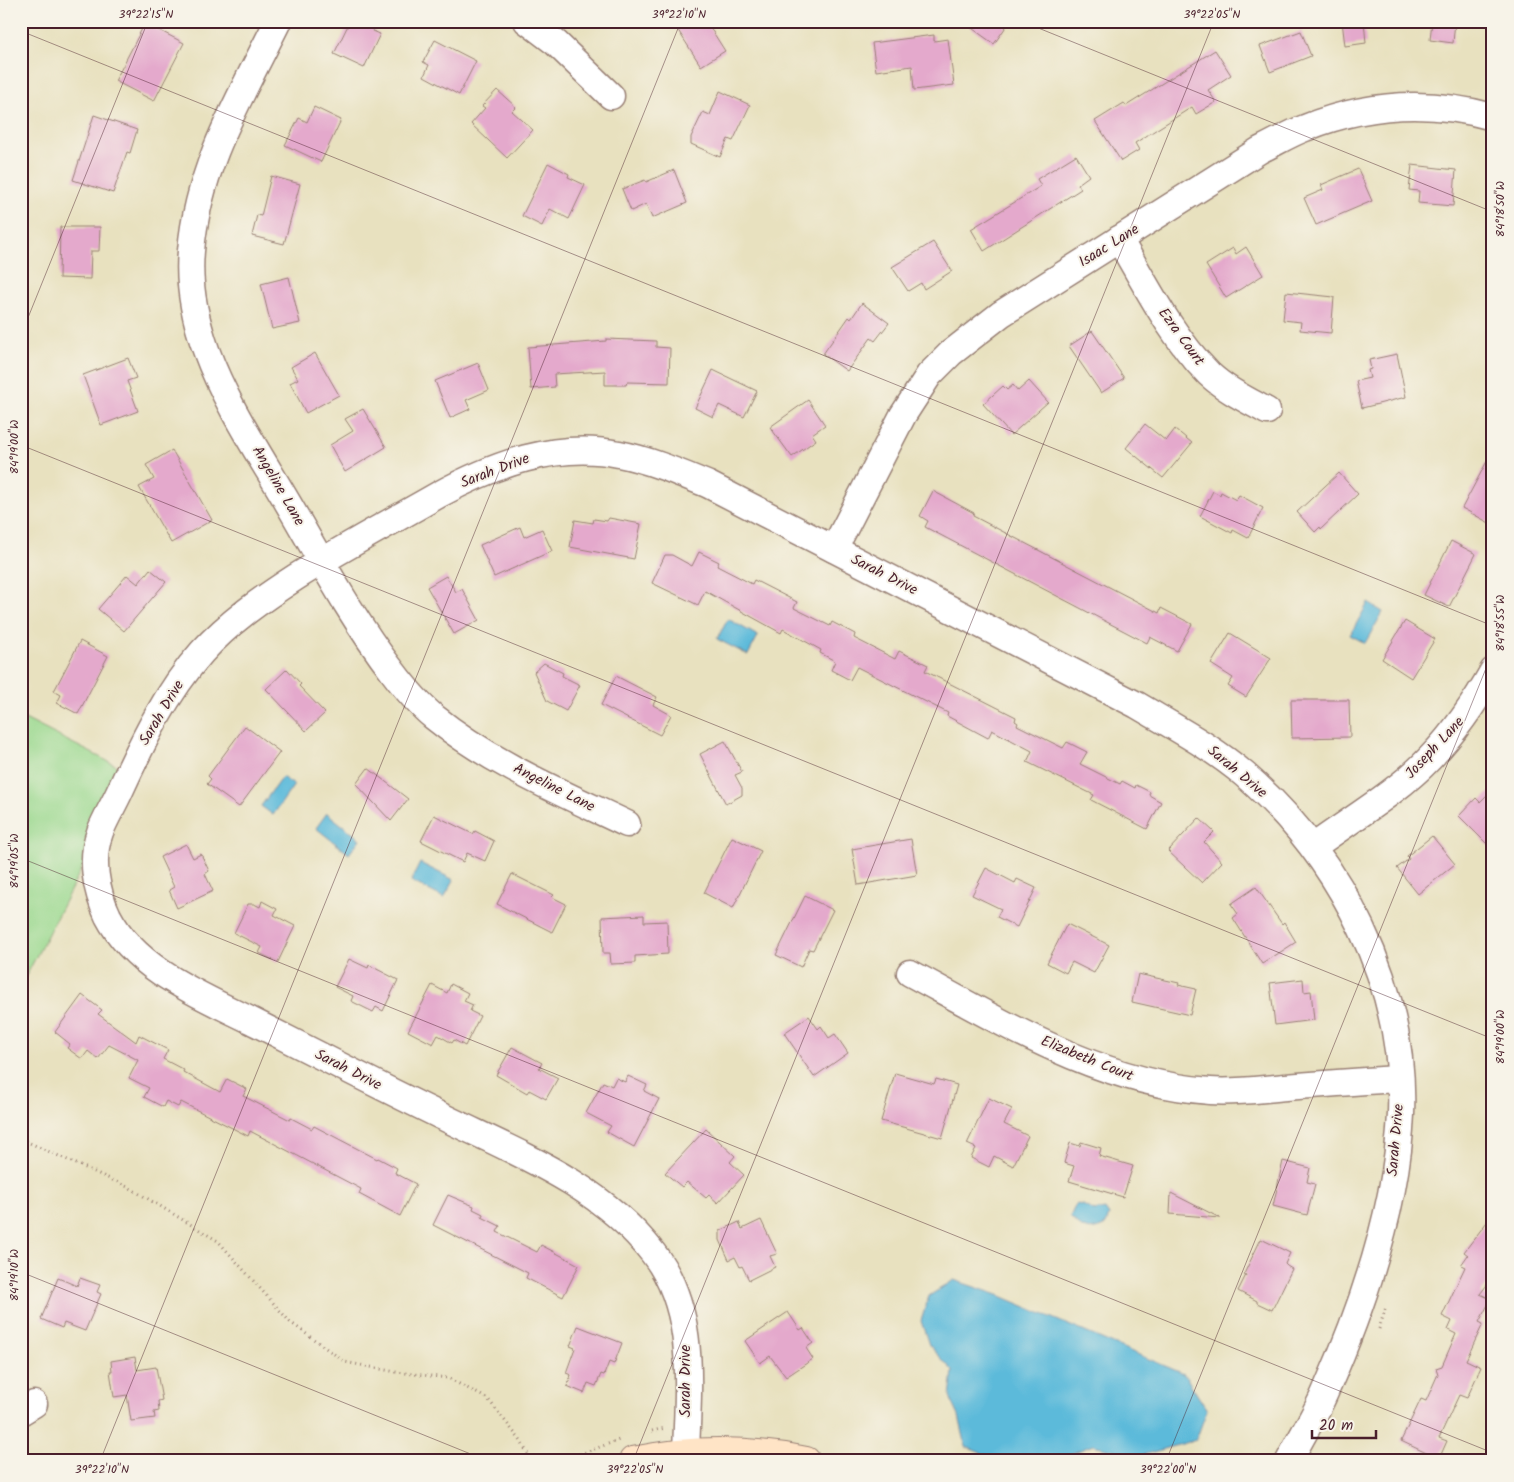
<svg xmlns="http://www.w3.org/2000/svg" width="1514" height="1482" viewBox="0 0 1514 1482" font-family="Kalam,sans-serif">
<rect width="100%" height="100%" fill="#f7f3e8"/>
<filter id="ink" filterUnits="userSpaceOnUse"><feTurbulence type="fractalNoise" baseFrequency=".02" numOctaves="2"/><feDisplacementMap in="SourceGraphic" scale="10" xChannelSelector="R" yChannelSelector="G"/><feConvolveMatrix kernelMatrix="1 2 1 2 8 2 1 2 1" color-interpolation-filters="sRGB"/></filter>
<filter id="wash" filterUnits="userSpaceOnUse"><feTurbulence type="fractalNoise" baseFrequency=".0096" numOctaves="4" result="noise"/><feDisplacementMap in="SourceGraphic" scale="20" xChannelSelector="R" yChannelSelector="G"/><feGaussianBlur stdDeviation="1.12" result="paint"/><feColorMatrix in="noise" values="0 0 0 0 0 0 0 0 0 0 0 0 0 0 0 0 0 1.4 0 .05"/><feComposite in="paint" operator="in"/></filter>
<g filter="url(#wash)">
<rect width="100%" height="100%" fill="#e8e1bf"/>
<path fill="#99d88d" stroke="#727c5c" d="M21,717l108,55 -30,63 -78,151z"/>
<g fill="#5cbada" stroke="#536c82">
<path d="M1368,603l15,9 -18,31 -15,-8z"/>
<path d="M728,619l30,17 -10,19 -31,-16z"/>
<path d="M282,777l12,8 -21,30 -12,-9z"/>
<path d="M327,813l33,26 -11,15 -33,-26z"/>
<path d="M420,863l34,17 -10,18 -33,-17z"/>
<path d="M1076,1204l7,1 11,6 11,-2 4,6 -3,10c-18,8 -21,6 -36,-8z"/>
<path d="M954,1280l44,15 186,79 23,36 -11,30 -57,16 -46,-11 -38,15 -10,1h-44l-35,-14 -7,-31 -9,-19 3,-26 -24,-26 -8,-24 8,-25z"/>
</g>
<g id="blocks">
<g fill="#e4a9cc">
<path d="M350,21h28l-5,10 7,3 -16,34 -30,-14z"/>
<path d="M672,21h34l19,30 -24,15z"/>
<path d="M962,21h48l-16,23z"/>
<path d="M1342,21h22l2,22 -21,3z"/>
<path d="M1432,21h23l-2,22 -23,-3z"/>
<path d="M145,23l39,20 -30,58 -39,-20z"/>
<path d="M1301,31l10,25 -41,16 -10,-26z"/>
<path d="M934,35v6l14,-2 6,46 -40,5 -2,-24 -36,5 -4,-28z"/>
<path d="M435,40l41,21 -17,34 -35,-19 5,-11 -6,-3z"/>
<path d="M1215,50l16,25 -23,15 8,12 -20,12 -4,-7 -57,36 4,7 -18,11 -26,-40 29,-18 2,3z"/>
<path d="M497,90l19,17 -4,4 21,19 -26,28 -36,-34 14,-16 -3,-2z"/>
<path d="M720,91l30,14 -17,36 -5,-2 -8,18 -29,-13v-7l12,-25 7,3z"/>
<path d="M314,107l27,13 -20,42 -36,-17 14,-27 8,4z"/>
<path d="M94,115l43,15 -7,23 -3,-1 -14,41 -40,-13z"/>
<path d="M1076,155l13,21 -11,8 3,5 -97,62 -13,-22 70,-43 -4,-7z"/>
<path d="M548,163l21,11 -1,3 17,8 -16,34 -19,-10 -8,17 -20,-10z"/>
<path d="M1412,165l44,5 -3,36 -35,-3 1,-12 -10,-1z"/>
<path d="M1358,169l14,32 -56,24 -12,-27 19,-8 -2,-5z"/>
<path d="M674,170l13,33 -35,15 -6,-14 -15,7 -9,-22 23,-9 1,2z"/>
<path d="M271,176l29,8 -16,60 -32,-8 5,-21 4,1z"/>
<path d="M60,227h40l-1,24h-8l-1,28 -31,-1z"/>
<path d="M933,242l19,29 -28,18 -3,-6 -13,8 -16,-24z"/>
<path d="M1246,247l17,28 -37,23 -20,-33 27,-17 3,6z"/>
<path d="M289,277l11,46 -28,6 -11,-45z"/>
<path d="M1286,292l48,5 -3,36 -31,-3 1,-8 -18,-2z"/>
<path d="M862,303l27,20 -14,18 -4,-3 -24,33 -24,-17 26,-37 2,2z"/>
<path d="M1092,331l32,47 -23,15 -32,-47z"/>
<path d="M606,339l50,2v6l14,1 -1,35 -42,-1 -1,3h-21v-14l-51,3 1,13 -24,2 -3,-42 78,-6z"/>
<path d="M315,353l24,42 -33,18 -16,-30 8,-4 -7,-12z"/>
<path d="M1397,354l9,43 -44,11 -6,-27 14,-3 -2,-8 3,-1 -2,-9z"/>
<path d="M128,358l8,20 -9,3 11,30 -37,14 -18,-50z"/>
<path d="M478,363l11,27 -23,10 4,9 -20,9 -15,-37z"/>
<path d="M713,370l44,21 -13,26 -25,-12 -6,12 -18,-9z"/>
<path d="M1029,381l19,21 -37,33 -28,-31 20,-18 4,4 6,-5 5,6z"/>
<path d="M808,400l17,25 -13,9 4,6 -24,17 -22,-30z"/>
<path d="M363,409l23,38 -41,25 -15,-27 23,-14 -8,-12z"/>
<path d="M1145,424l21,17 9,-12 17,14 -29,35 -37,-30z"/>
<path d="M172,450l40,70 -41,23 -32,-56 15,-8 -8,-14z"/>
<path d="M1493,450v75l-31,-17z"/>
<path d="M1339,473l19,21 -37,35 -1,-2 -5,5 -18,-20z"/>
<path d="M933,491l41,22 -1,3 186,97 2,-5 31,16 -15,27 -27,-14 -3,6 -222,-116 3,-6 -8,-5z"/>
<path d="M1213,491l7,4 1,-3 15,8 3,-5 24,13 -15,30 -15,-8 -1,3 -32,-17z"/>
<path d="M609,518l32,6 -7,35 -64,-12 5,-27 18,3 1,-4 13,2z"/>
<path d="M520,527l4,10 18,-8 10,22 -58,26 -14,-32z"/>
<path d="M1451,541l25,13 -27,53 -25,-12z"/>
<path d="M699,552l20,10 -2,4 35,18 2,-4 43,22 -3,6 36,18 2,-4 23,12 -1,4 41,21 4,-8 29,14 -3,6 91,46 -1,4 3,2 -1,2 46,23 4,-6 20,10 -7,12 40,20 2,-3 13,7 1,-3 14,7 -1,3 12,7 -14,27 -56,-29 3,-5 -67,-33 5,-11 -40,-21 -4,8 -41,-22 1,-3 -91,-46 -7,13 -19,-10 4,-9 -15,-8 1,-3 -38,-21 -2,4 -76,-42 -7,14 -46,-22 13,-28h7l20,11z"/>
<path d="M150,569l16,13 -42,49 -26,-22 29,-34 11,9z"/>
<path d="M446,576l10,16 6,-3 17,31 -25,14 -27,-47z"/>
<path d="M1405,621l30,18 -24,39 -29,-19z"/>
<path d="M1230,633l41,25 -25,39 -18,-11 5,-8 -22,-14z"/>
<path d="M80,641l28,15 -30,58 -21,-11 4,-8 -7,-4z"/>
<path d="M544,663l19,10 -1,3 18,9 -14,26 -19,-10 -13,-29z"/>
<path d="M287,669l14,15 -2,2 26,27 -19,18 -40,-42z"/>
<path d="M616,676l41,21 -4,8 18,10 -11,20 -59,-30z"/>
<path d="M1291,700h58l1,37 -58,1z"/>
<path d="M245,726l35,26 -41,55 -32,-23 4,-5 -3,-3z"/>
<path d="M725,741l17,31 -7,3 7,13v7l-16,9 -26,-50z"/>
<path d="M368,768l40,31 -17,22 -35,-37z"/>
<path d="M1493,789v61l-34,-34 17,-18 4,4z"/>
<path d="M434,815l39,19 2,-3 19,10 -9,20 -18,-8 -4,9 -42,-21z"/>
<path d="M1199,818l15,14 -10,10 18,20 -20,21 -34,-32z"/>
<path d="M1432,836l23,28 -37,30 -21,-26 12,-9 -2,-3z"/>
<path d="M732,837l29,14 -28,57 -29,-15z"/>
<path d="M911,839l6,36 -59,10 -6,-36z"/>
<path d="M186,844l7,14 8,-4 8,17 -4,3 8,17 -36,17 -8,-18 5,-3 -14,-30z"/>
<path d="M986,868l29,15 2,-4 19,9 -19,39 -20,-10 4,-8 -29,-14z"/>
<path d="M512,874l42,21 -2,2 14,7 -14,28 -55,-28z"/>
<path d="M1256,887l26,37 2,-2 12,20 -34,22 -29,-46 5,-4 -7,-10z"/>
<path d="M805,896l28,14 -20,40 -4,-1 -8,18 -25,-12z"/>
<path d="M262,901l15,8 -3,6 21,11 -17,36 -19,-9 3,-6 -28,-14 14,-29h6l6,3z"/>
<path d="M644,915v7l23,-1 1,33 -33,2v7l-24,1 -1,-11h-7l-1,-36z"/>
<path d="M1067,924l42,21 -15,28 -22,-11 -6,11 -19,-10z"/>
<path d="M349,959l19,9 1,-3 29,15 -15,31 -7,-4 -3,5 -22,-11 2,-5 -18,-9z"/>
<path d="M1138,974l41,9 -1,2 18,4 -6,26 -58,-13z"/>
<path d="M1303,979l1,13 7,-1 3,29 -39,5 -5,-42z"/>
<path d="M451,984l17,9 -4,8 9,4 -3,6 10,5 -15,30 -11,-6 -2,3 -14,-8 -5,9 -25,-13 24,-46 15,8z"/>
<path d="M82,995l20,15 -4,4 38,28 3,-7 29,15 -5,9 21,11 -1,2 37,20 7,-13 20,10 -4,7 47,24 1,-2 21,11 2,-3 63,33 1,-1 19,10 -2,5 21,11 -16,32 -41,-22 2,-5 -111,-58 -2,5 -67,-34 -3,5 -12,-6 -3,6 -19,-10 5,-9 -20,-10 9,-18 -29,-15 -11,14 -10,-8 -6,8 -15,-11 3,-4 -15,-12z"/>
<path d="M809,1016l9,13 3,-3 8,12 6,-4 13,19 -34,24 -30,-44z"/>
<path d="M512,1047l30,16 -3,5 19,10 -12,21 -17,-9 -2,3 -31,-18z"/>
<path d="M895,1073l39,11 2,-5 21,6 -15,53 -61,-17z"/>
<path d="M628,1076l19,9 -3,6 15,8 -25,48 -27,-15 4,-6 -25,-13 17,-31 9,4 4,-8 9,4z"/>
<path d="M989,1098l23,11 -8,15 24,12 -15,30 -19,-10 -5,11 -18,-9 5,-10 -9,-4z"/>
<path d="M706,1129l29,27 -5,6 14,13 -26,28 -9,-8 -3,3 -19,-16 -5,5 -17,-14z"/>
<path d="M1081,1142l20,6 -2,8 34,10 -10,31 -54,-16 5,-15 -10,-3 6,-20 10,3z"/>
<path d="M1283,1161l27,7 -3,14 8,2 -8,31 -34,-9z"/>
<path d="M1171,1193l49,25 -50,-4z"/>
<path d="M448,1195l26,11 -1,3 10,5 -1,3 18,9 -3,6 40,20 4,-7 38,20 -16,32 -37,-19 2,-5 -95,-48z"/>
<path d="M1493,1214v63l-13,17 11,5 -12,23 4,2 -17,36 15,7 -14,31 -8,-3 -20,43 8,3 -8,18 -38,-18 20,-42 5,2 12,-27 -2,-6 6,-2 14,-32 -8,-4 4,-9 -10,-5 23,-49 -4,-2 7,-10 -4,-3z"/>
<path d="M761,1220l16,34 -7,2 5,11 -26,13 -7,-14 -2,1 -5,-10 -6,3 -9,-20v-9l19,-9 3,7z"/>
<path d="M1261,1239l29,14 -5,11 2,2 5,3 -20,41 -15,-7v-2l-19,-10 8,-16 -2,-1z"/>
<path d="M58,1278l19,8 3,-8 20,7 -3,7 4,2 -16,37 -21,-8 -2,5 -21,-9z"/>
<path d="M788,1312l12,18 3,-2 10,15 -7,5 7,11 -27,18 -16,-21 -10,7 -15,-22z"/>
<path d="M578,1326l44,17 -8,21 -5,-2 -5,13 -3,-1 -5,12 -8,-3 -4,10 -17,-7 4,-11 -5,-2 9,-25 -5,-2z"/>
<path d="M135,1357l2,13 19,-3 6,33 -4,1 1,10 -5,1 1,6 -24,3 -4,-26 -13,2 -4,-26h2l-1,-10z"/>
</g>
</g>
</g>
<g filter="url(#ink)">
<use href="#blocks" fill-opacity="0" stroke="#998075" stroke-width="1"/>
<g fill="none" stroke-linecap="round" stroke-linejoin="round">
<defs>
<g id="street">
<path d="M278,21c-37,75 -80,145 -87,230 -3,32 4,68 15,99 20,55 54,105 83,155 33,57 64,115 104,167 12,16 25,32 41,45 57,46 128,76 193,107"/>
<path d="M527,21l29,22 55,53"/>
<path d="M1119,239c27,46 52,97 90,135 17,16 38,26 58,37"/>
<path d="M834,549l69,-134 26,-40 22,-22 50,-39 259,-164c15,-7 29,-16 45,-22 62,-25 123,-29 188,-11"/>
<path d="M1313,847c37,-27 86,-56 117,-89 25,-26 45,-55 63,-87"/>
<path d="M910,973c95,51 190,110 300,118 26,2 51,-2 76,-4 38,-3 76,-6 113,-8"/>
<path d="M21,1412l13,-8"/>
<path d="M686,1453c2,-68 11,-143 -33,-200 -54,-70 -139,-101 -216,-139 -62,-30 -124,-62 -185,-93 -52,-26 -116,-51 -144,-105 -12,-25 -18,-57 -8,-84 5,-13 13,-26 19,-39 22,-48 47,-101 83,-141 27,-30 60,-53 94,-75 46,-29 95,-55 142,-82 55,-30 118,-54 181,-41 31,6 61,19 90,31l428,220c37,22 75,42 108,70 96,84 161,209 156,339 -4,94 -37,190 -75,276 -10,24 -25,47 -37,71"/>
</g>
<path id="secondary" d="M633,1461c57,-12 115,-12 173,0"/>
</defs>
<use href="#street" stroke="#998075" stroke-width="29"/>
<use href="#secondary" stroke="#998075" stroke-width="30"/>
<g stroke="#998075" stroke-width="3" stroke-dasharray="1 4" stroke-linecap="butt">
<path d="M21,1139l109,49 88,53 72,81 55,40 51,10 52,6 40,21 32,41 12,21"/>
<path d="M1379,1329l7,-22"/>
<path d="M652,1431l13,-3"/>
<path d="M561,1461l58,-21"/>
</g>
<use href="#street" stroke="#fff" stroke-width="26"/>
<use href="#secondary" stroke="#ffe4c6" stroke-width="28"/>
</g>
</g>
<path fill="none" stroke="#4a1f2b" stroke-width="1" stroke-opacity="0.45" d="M1021,21l472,191M21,31l1472,595M21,335l127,-314M21,445l1472,594M21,858l1472,595M21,1272l467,189M100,1461l581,-1440M633,1461l581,-1440M1166,1461l327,-810"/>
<g text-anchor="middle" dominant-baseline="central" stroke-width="4" stroke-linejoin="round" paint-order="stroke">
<g font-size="15" fill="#4a1f2b" stroke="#f7f3e8">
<text transform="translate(1109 246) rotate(-32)">Isaac Lane</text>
<text transform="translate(1181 337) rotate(54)">Ezra Court</text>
<text transform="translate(495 471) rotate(-21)">Sarah Drive</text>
<text transform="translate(278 486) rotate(60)">Angeline Lane</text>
<text transform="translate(884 575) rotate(27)">Sarah Drive</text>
<text transform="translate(162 713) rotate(-59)">Sarah Drive</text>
<text transform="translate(1435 748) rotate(-47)">Joseph Lane</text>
<text transform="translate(1237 772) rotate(40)">Sarah Drive</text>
<text transform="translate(554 788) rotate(27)">Angeline Lane</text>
<text transform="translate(1087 1059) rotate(22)">Elizabeth Court</text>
<text transform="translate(348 1070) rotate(27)">Sarah Drive</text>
<text transform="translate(1396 1140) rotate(-85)">Sarah Drive</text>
<text transform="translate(686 1381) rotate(-90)">Sarah Drive</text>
</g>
</g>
<rect width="1514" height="1482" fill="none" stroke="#f7f3e8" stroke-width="55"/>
<path d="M1312 1430v8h64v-8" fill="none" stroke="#4a1f2b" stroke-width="2.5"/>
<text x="1319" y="1430" font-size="15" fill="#4a1f2b" stroke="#f7f3e8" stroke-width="4" paint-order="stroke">20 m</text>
<rect x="28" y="28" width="1458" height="1426" fill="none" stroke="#4a1f2b" stroke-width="2"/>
<g font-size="12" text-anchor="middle" fill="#4a1f2b">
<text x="146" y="18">39°22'15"N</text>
<text x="679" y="18">39°22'10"N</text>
<text x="1212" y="18">39°22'05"N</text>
<text transform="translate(1500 209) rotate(-90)" y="4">84°18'50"W</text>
<text transform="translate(14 447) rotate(-90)" y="4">84°19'00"W</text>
<text transform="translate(1500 623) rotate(-90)" y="4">84°18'55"W</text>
<text transform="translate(14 861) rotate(-90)" y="4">84°19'05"W</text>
<text transform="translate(1500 1037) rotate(-90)" y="4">84°19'00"W</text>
<text transform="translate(14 1275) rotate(-90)" y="4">84°19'10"W</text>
<text x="102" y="1473">39°22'10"N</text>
<text x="635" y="1473">39°22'05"N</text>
<text x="1168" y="1473">39°22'00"N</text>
</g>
</svg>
